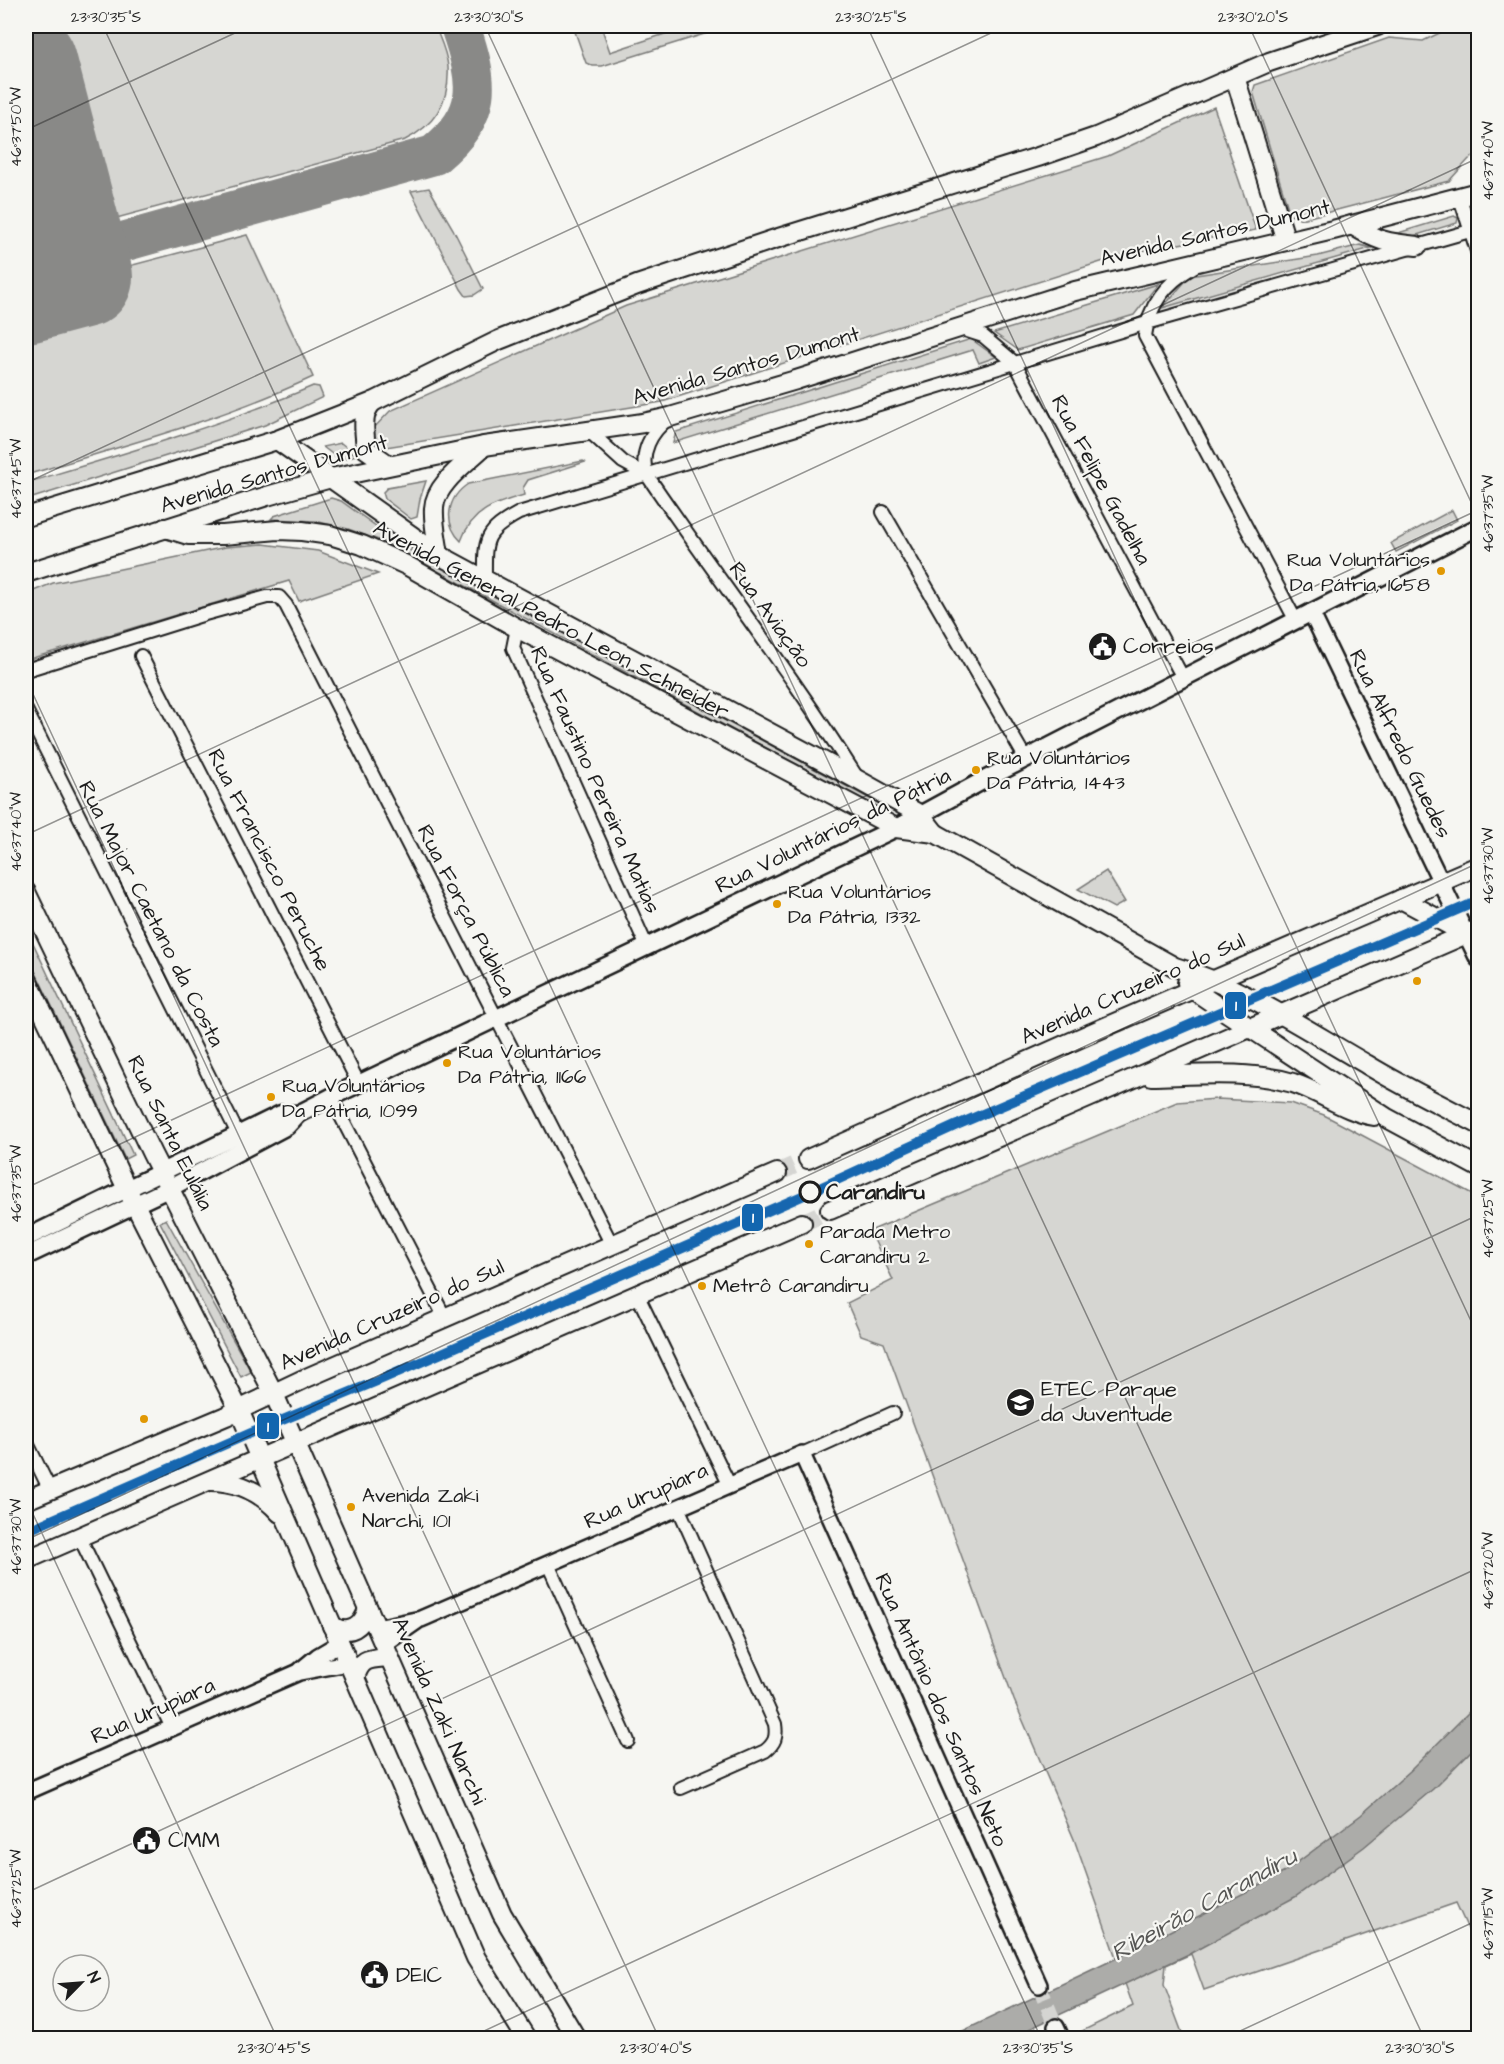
<svg xmlns="http://www.w3.org/2000/svg" width="1504" height="2064" viewBox="0 0 1504 2064" font-family="'Architects Daughter',sans-serif">
<rect width="100%" height="100%" fill="#f6f6f2"/>
<filter id="ink" filterUnits="userSpaceOnUse"><feTurbulence type="fractalNoise" baseFrequency=".0167" numOctaves="2"/><feDisplacementMap in="SourceGraphic" scale="12" xChannelSelector="R" yChannelSelector="G"/><feConvolveMatrix kernelMatrix="1 2 1 2 8 2 1 2 1" color-interpolation-filters="sRGB"/></filter>
<g filter="url(#ink)">
<g fill="#d6d6d2" stroke="#797977" stroke-width="1.5">
<path d="M26,26h409c5,13 12,27 13,41 2,34 -13,58 -43,73l-318,86c-11,-1 -17,-6 -23,-15l-38,-148z"/>
<path d="M573,26h28l9,26 79,-26h41l-128,40h-9l-7,-3z"/>
<path d="M1454,26h24v129l-9,4 -20,22 -147,38 -12,-4 -37,-123 2,-7 134,-47 34,3z"/>
<path d="M1214,107l42,123 -127,23 -467,149 -282,46 -9,-6v-11l19,-20 236,-105 482,-150z"/>
<path d="M429,188l24,41 30,60 -9,6 -8,1 -5,-7 -50,-98z"/>
<path d="M1454,216l4,2 -1,5 -57,17 -12,-4z"/>
<path d="M247,235l66,142c-92,43 -191,69 -287,98v-182z"/>
<path d="M1360,245l11,3 -209,60 28,-32 128,-20z"/>
<path d="M1158,284l-24,31 -116,35 -24,-17z"/>
<path d="M971,339l25,18 -17,6 -6,-13 -300,93 3,-11z"/>
<path d="M313,386l6,1 4,10 -58,28 -239,75v-17c97,-29 194,-57 287,-97z"/>
<path d="M341,443l15,12 -16,5 -17,-13z"/>
<path d="M583,461l2,1 -57,18 -5,8 1,7c-28,8 -52,15 -63,46 -18,-18 -14,-43 7,-57z"/>
<path d="M426,481l-6,18 -3,18 -6,2 -26,-20 -2,-7 4,-4z"/>
<path d="M331,498l10,3 67,48 475,257 -5,2 -494,-266 -36,-13 -33,-8 -44,-2 3,-3z"/>
<path d="M1452,510l5,10 -61,32 -5,-9z"/>
<path d="M263,544l55,7 60,23 -79,27 -10,-20 -263,79v-66l27,-11 173,-36z"/>
<path d="M1106,871l19,31 -11,6 -36,-19z"/>
<path d="M26,928l107,227 -8,4 -99,-207z"/>
<path d="M1217,1099l74,4 33,12 154,82v740l-5,3 -17,-37 -252,87 -13,-36 -25,11 -2,20 20,53h-101l-3,-6 53,-26 -59,-167 -60,-139 -130,-357 -23,-8 -14,-32 46,-23 -23,-49 307,-129z"/>
<path d="M166,1219l85,153 -10,5 -81,-155z"/>
</g>
<path fill="#acaca9" stroke="#727271" stroke-width="1.5" d="M1478,1703v41l-45,45 -69,58 -69,50 -104,56 -181,85h-62l171,-81 164,-84 78,-58 49,-44z"/>
<g fill="none" stroke-linecap="round" stroke-linejoin="round">
<path stroke="#898987" stroke-width="40" d="M26,233c11,19 28,25 50,22l358,-100c51,-42 45,-72 26,-129"/>
<path stroke="#898987" stroke-width="102" d="M26,63l56,214 -56,15"/>
<path stroke="#d5d5d2" stroke-width="15" stroke-dasharray="15 8" stroke-linecap="butt" d="M1039,1985l17,42"/>
<g stroke="#d5d5d2" stroke-width="18" stroke-dasharray="18 9" stroke-linecap="butt">
<path d="M777,1173l31,-14"/>
<path d="M802,1223l28,-13"/>
</g>
<defs>
<g id="minor">
<path d="M1460,198l18,56"/>
<path d="M1193,267c-27,16 -44,37 -48,69l151,285"/>
<path d="M958,328l25,8 32,27 168,315"/>
<path d="M669,418c-18,14 -30,35 -22,57 69,102 145,199 211,304"/>
<path d="M590,432l33,30 24,13"/>
<path d="M883,512l143,247"/>
<path d="M485,581c0,-40 -3,-48 34,-68l628,-190 323,-92"/>
<path d="M517,628l-4,20 134,299"/>
<path d="M141,656l218,428"/>
<path d="M26,670l179,-56 62,-17h12l7,8 326,640"/>
<path d="M26,710l213,426"/>
<path d="M331,1097l114,221"/>
<path d="M637,1294l92,190"/>
<path d="M26,1441l24,49"/>
<path d="M802,1454l91,-41"/>
<path d="M678,1507l97,217c2,13 0,19 -10,27l-84,37"/>
<path d="M79,1536l93,192"/>
<path d="M548,1564l80,177"/>
</g>
<g id="tertiary">
<path d="M1311,612l167,347"/>
<path d="M376,1628l45,-9 381,-165 237,531"/>
<path d="M384,1644l33,-23"/>
<path d="M301,1670l17,-14 22,-13"/>
<path d="M26,1792l273,-120 49,-9"/>
<path d="M1056,2027l5,11"/>
</g>
<g id="secondary">
<path d="M26,1238l255,-124h17"/>
<path d="M26,1256l144,-68 117,-62 11,-12 33,-17 565,-269 90,-49 492,-252"/>
</g>
<g id="primary">
<path d="M1235,77l51,164"/>
<path d="M1352,225c25,16 35,18 65,21"/>
<path d="M373,402c-13,12 -8,31 -7,47l23,16"/>
<path d="M277,440l162,115 419,225 63,35 14,18"/>
<path d="M26,517l251,-77 96,-38 126,-62 138,-55 135,-45 266,-83 58,-20 173,-75 108,-36"/>
<path d="M165,528l23,7h35l55,-5 24,1 28,4 32,10 44,20 111,63 379,200 39,5 240,134c68,20 130,62 191,97 36,22 75,41 112,60"/>
<path d="M439,555c-2,-15 -6,-32 -5,-47 1,-24 34,-46 50,-62"/>
<path d="M26,573l241,-77 64,-18 153,-32 159,-23 27,-6 126,-37 279,-89 258,-61 145,-38"/>
<path d="M26,892l126,262 122,240 228,520 74,124"/>
<path d="M1401,899l65,35"/>
<path d="M26,977l101,212 112,221 237,548 50,80"/>
<path d="M1187,983l5,6 28,19 167,110 91,49"/>
<path d="M1151,1076c47,-1 96,-6 142,7 28,9 52,28 81,33"/>
<path d="M808,1159l281,-125 389,-168"/>
<path d="M830,1210l648,-281"/>
<path d="M210,1481c29,0 51,11 70,32"/>
<path d="M26,1500l200,-84 78,-37 473,-206"/>
<path d="M26,1560l776,-337"/>
<path d="M332,1626c18,10 30,1 36,-17"/>
<path d="M355,1678c6,-21 15,-19 34,-21"/>
</g>
</defs>
<use href="#minor" stroke="#1c1c1c" stroke-width="16"/>
<use href="#tertiary" stroke="#1c1c1c" stroke-width="20"/>
<use href="#secondary" stroke="#1c1c1c" stroke-width="21"/>
<use href="#primary" stroke="#1c1c1c" stroke-width="22"/>
<use href="#minor" stroke="#f6f6f2" stroke-width="12"/>
<use href="#tertiary" stroke="#f6f6f2" stroke-width="15"/>
<use href="#secondary" stroke="#f6f6f2" stroke-width="16"/>
<use href="#primary" stroke="#f6f6f2" stroke-width="18"/>
<defs>
<path id="metro-1" d="M26,1531l225,-98 131,-54 420,-183 155,-71 521,-224"/>
</defs>
<use href="#metro-1" stroke="#f6f6f2" stroke-width="15"/>
<use href="#metro-1" stroke="#1266af" stroke-width="10"/>
</g>
</g>
<path fill="none" stroke="#1c1c1c" stroke-width="1.5" stroke-opacity="0.45" d="M103,26l938,2012M485,26l939,2012M867,26l611,1310M1249,26l229,491M26,130l224,-104M26,483l980,-457M26,679l633,1359M26,835l1452,-677M26,1188l1452,-678M26,1499l251,539M26,1540l1452,-677M26,1893l1452,-678M469,2038l1009,-470M1225,2038l253,-118"/>
<defs>
<symbol id="civic-disc" viewBox="-11 -11 22 22"><circle r="9.5" fill="#1c1c1c" stroke="#f6f6f2"/><path d="M-.6-6.5H3V-4.5H.6V-3L4-1V1h2V6H-6V1h2V-1L-.6-3ZM-1.2 2.5V6h2.4V2.5Z" fill="#fff"/></symbol>
<symbol id="university-disc" viewBox="-11 -11 22 22"><circle r="9.5" fill="#1c1c1c" stroke="#f6f6f2"/><path d="M0-5L7-2L0 1L-7-2ZM-4 1L0 2.5L4 1V4Q0 6-4 4Z" fill="#fff"/></symbol>
</defs>
<g fill-rule="evenodd">
<use href="#civic-disc" x="1086" y="630" width="33" height="33"/>
<use href="#university-disc" x="1004" y="1386" width="33" height="33"/>
<use href="#civic-disc" x="130" y="1824" width="33" height="33"/>
<use href="#civic-disc" x="358" y="1958" width="33" height="33"/>
</g>
<g fill="#e19803" stroke="#f6f6f2" stroke-width="2">
<circle cx="1441" cy="571" r="5"/>
<circle cx="976" cy="770" r="5"/>
<circle cx="777" cy="904" r="5"/>
<circle cx="1417" cy="981" r="5"/>
<circle cx="447" cy="1063" r="5"/>
<circle cx="271" cy="1097" r="5"/>
<circle cx="809" cy="1244" r="5"/>
<circle cx="702" cy="1286" r="5"/>
<circle cx="144" cy="1419" r="5"/>
<circle cx="351" cy="1507" r="5"/>
</g>
<circle fill="#f6f6f2" stroke="#1c1c1c" stroke-width="3" cx="810" cy="1192" r="10"/>
<g text-anchor="middle" dominant-baseline="central" stroke-width="4.5" stroke-linejoin="round" paint-order="stroke">
<g font-size="20" fill="#1c1c1c" stroke="#f6f6f2" text-anchor="start">
<text x="1430" y="560" text-anchor="end">Rua Voluntários<tspan x="1430" dy="25">Da Pátria, 1658</tspan></text>
<text x="987" y="758">Rua Voluntários<tspan x="987" dy="25">Da Pátria, 1443</tspan></text>
<text x="788" y="892">Rua Voluntários<tspan x="788" dy="25">Da Pátria, 1332</tspan></text>
<text x="458" y="1052">Rua Voluntários<tspan x="458" dy="25">Da Pátria, 1166</tspan></text>
<text x="282" y="1086">Rua Voluntários<tspan x="282" dy="25">Da Pátria, 1099</tspan></text>
<text x="820" y="1232">Parada Metro<tspan x="820" dy="25">Carandiru 2</tspan></text>
<text x="713" y="1286">Metrô Carandiru</text>
<text x="362" y="1496">Avenida Zaki<tspan x="362" dy="25">Narchi, 101</tspan></text>
</g>
<g font-size="22" fill="#1c1c1c" stroke="#f6f6f2">
<text transform="translate(1215 233) rotate(-13)">Avenida Santos Dumont</text>
<text transform="translate(746 366) rotate(-16)">Avenida Santos Dumont</text>
<text transform="translate(274 474) rotate(-16)">Avenida Santos Dumont</text>
<text transform="translate(1101 480) rotate(62)">Rua Felipe Gadelha</text>
<text transform="translate(770 615) rotate(54)">Rua Aviação</text>
<text transform="translate(551 620) rotate(28)">Avenida General Pedro Leon Schneider</text>
<text transform="translate(1400 744) rotate(64)">Rua Alfredo Guedes</text>
<text transform="translate(595 780) rotate(66)">Rua Faustino Pereira Matias</text>
<text transform="translate(833 831) rotate(-26)">Rua Voluntários da Pátria</text>
<text transform="translate(269 860) rotate(63)">Rua Francisco Peruche</text>
<text transform="translate(466 911) rotate(63)">Rua Força Pública</text>
<text transform="translate(151 914) rotate(63)">Rua Major Caetano da Costa</text>
<text transform="translate(1133 989) rotate(-24)">Avenida Cruzeiro do Sul</text>
<text transform="translate(170 1133) rotate(64)">Rua Santa Eulália</text>
<text transform="translate(392 1315) rotate(-24)">Avenida Cruzeiro do Sul</text>
<text transform="translate(646 1496) rotate(-24)">Rua Urupiara</text>
<text transform="translate(941 1710) rotate(66)">Rua Antônio dos Santos Neto</text>
<text transform="translate(153 1711) rotate(-24)">Rua Urupiara</text>
<text transform="translate(439 1711) rotate(66)">Avenida Zaki Narchi</text>
</g>
<g font-size="22" fill="#1c1c1c" stroke="#f6f6f2" text-anchor="start">
<text x="1123" y="646">Correios</text>
<text x="1041" y="1389">ETEC Parque<tspan x="1041" dy="25">da Juventude</tspan></text>
<text x="168" y="1840">CMM</text>
<text x="396" y="1975">DEIC</text>
</g>
<g font-size="22" font-weight="bold" fill="#1c1c1c" stroke="#f6f6f2" text-anchor="start">
<text x="826" y="1192">Carandiru</text>
</g>
<g font-size="24" font-style="italic" fill="#565654" stroke="#f6f6f2">
<text transform="translate(1204 1905) rotate(-29)">Ribeirão Carandiru</text>
</g>
</g>
<g stroke="#f6f6f2" stroke-width="2">
<rect x="1224" y="991" width="23" height="29" rx="6" fill="#1266af"/>
<rect x="741" y="1203" width="23" height="29" rx="6" fill="#1266af"/>
<rect x="256" y="1412" width="24" height="28" rx="6" fill="#1266af"/>
</g>
<g font-size="16" text-anchor="middle" font-weight="bold" fill="#fff">
<text x="1236" y="1011">1</text>
<text x="753" y="1223">1</text>
<text x="268" y="1432">1</text>
</g>
<rect width="1504" height="2064" fill="none" stroke="#f6f6f2" stroke-width="66"/>
<g transform="translate(81 1983) rotate(65)"><circle r="28" fill="#f6f6f2" stroke="#9f9f9c" stroke-width="1.5"/>
<path d="M0-4.5L10 22L0 15L-10 22Z" fill="#1c1c1c"/>
<text y="-9" font-size="16" font-weight="bold" text-anchor="middle" fill="#1c1c1c">N</text>
</g>
<rect x="33" y="33" width="1438" height="1998" fill="none" stroke="#1c1c1c" stroke-width="2"/>
<g font-size="15" text-anchor="middle" fill="#1c1c1c">
<text x="106" y="22">23°30'35"S</text>
<text x="489" y="22">23°30'30"S</text>
<text x="871" y="22">23°30'25"S</text>
<text x="1253" y="22">23°30'20"S</text>
<text transform="translate(16 127) rotate(-90)" y="5">46°37'50"W</text>
<text transform="translate(1488 161) rotate(-90)" y="5">46°37'40"W</text>
<text transform="translate(16 479) rotate(-90)" y="5">46°37'45"W</text>
<text transform="translate(1488 514) rotate(-90)" y="5">46°37'35"W</text>
<text transform="translate(16 832) rotate(-90)" y="5">46°37'40"W</text>
<text transform="translate(1488 866) rotate(-90)" y="5">46°37'30"W</text>
<text transform="translate(16 1184) rotate(-90)" y="5">46°37'35"W</text>
<text transform="translate(1488 1219) rotate(-90)" y="5">46°37'25"W</text>
<text transform="translate(16 1537) rotate(-90)" y="5">46°37'30"W</text>
<text transform="translate(1488 1571) rotate(-90)" y="5">46°37'20"W</text>
<text transform="translate(16 1889) rotate(-90)" y="5">46°37'25"W</text>
<text transform="translate(1488 1924) rotate(-90)" y="5">46°37'15"W</text>
<text x="274" y="2053">23°30'45"S</text>
<text x="656" y="2053">23°30'40"S</text>
<text x="1038" y="2053">23°30'35"S</text>
<text x="1420" y="2053">23°30'30"S</text>
</g>
</svg>
